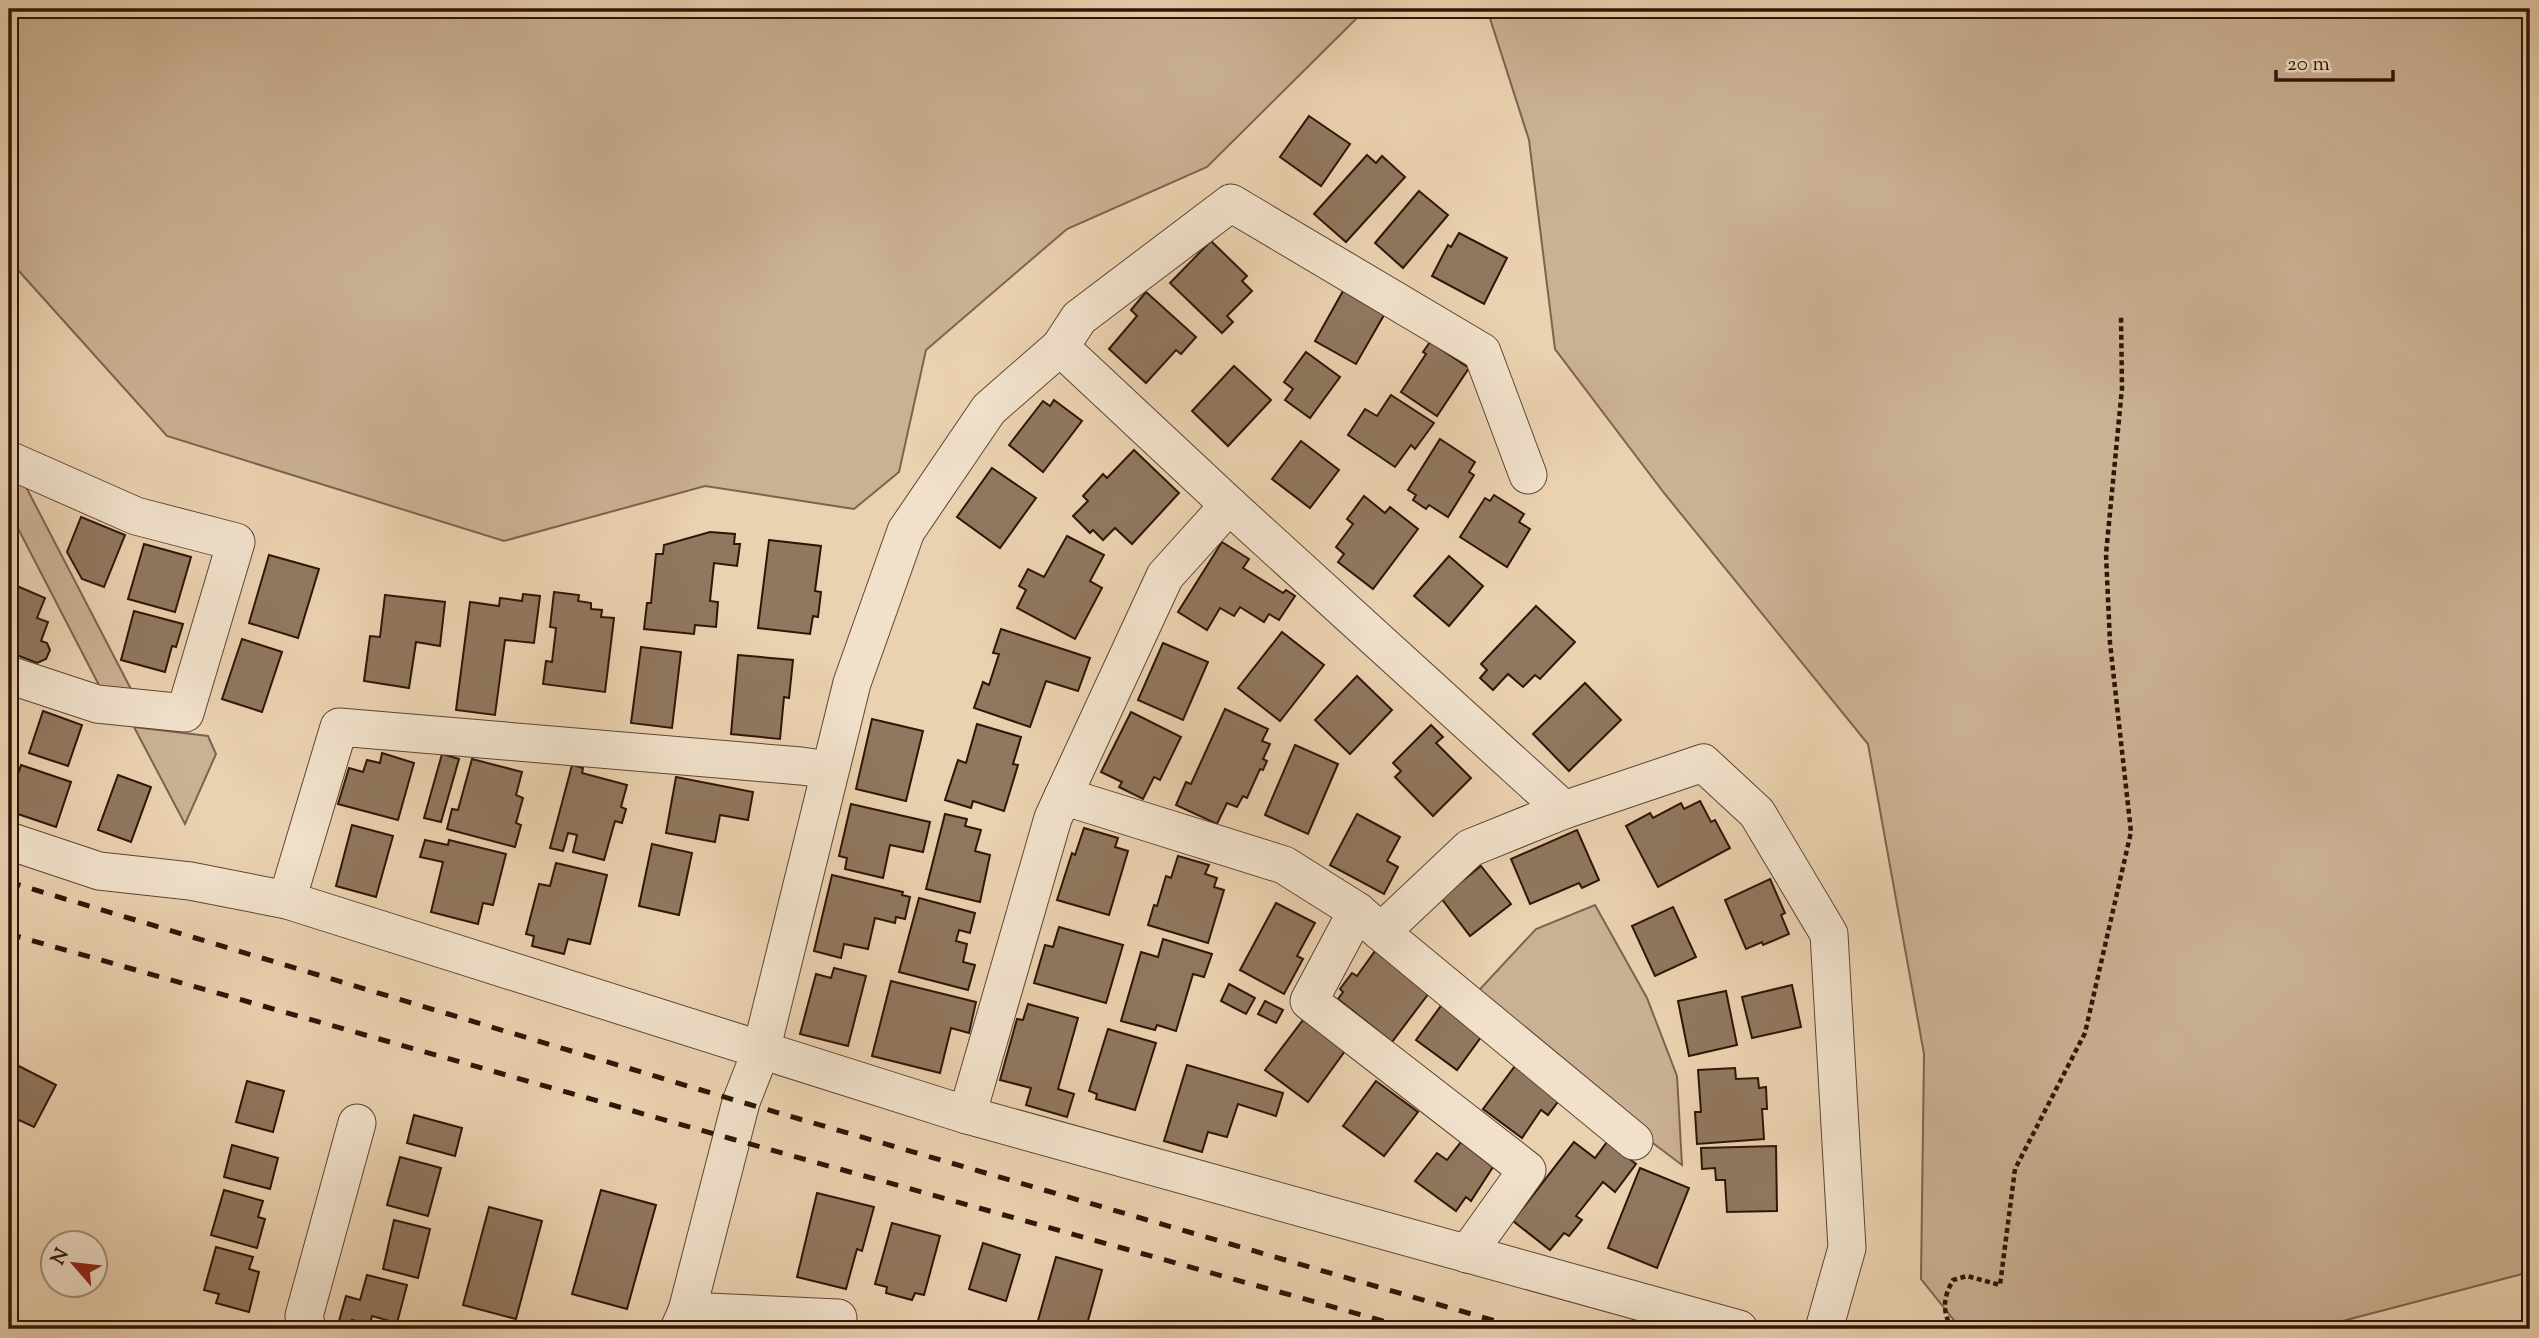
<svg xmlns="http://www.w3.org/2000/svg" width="2539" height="1338" viewBox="0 0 2539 1338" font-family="'Sorts Mill Goudy',serif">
<rect width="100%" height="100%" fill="#ead1af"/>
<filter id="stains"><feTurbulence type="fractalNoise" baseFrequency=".00286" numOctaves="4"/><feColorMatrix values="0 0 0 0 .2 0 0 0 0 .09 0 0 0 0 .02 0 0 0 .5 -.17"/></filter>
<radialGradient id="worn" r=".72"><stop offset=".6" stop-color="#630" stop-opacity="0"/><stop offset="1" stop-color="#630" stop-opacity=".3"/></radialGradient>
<g fill="#cab193" stroke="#7c634e" stroke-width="2">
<path d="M9,9h1357l-159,158 -140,62 -141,121 -27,122 -45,37 -149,-23 -201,55 -337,-105 -158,-176z"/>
<path d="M1487,9h1043v1263l-218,57h-351l-40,-50 3,-225 -56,-310 -204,-251 -109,-144 -26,-209z"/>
<path d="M9,478l16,7 109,210 -33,-6 -92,-178z"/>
<path d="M134,727l74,9 8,18 -31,70z"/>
<path d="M1595,905l52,93 30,78 5,89 -215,-162 69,-74z"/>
</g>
<g fill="#90775f" stroke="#2f1508" stroke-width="2">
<path d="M1309,116l41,28 -29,42 -41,-29z"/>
<path d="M1367,155l9,8 6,-7 23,21 -59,65 -32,-28z"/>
<path d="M1419,191l29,24 -45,53 -28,-25z"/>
<path d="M1459,233l48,25 -23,46 -52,-28 16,-31 3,2z"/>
<path d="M1211,241l36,35 -5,5 10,10 -25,25 6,6 -11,11 -52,-50z"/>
<path d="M1343,291l41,24 -28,49 -41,-23z"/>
<path d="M1146,292l50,45 -15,17 -5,-4 -30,33 -37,-34 28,-33 -6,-6z"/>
<path d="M1430,342l39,26 -32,48 -36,-24 25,-38 -3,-2z"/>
<path d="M1306,352l34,25 -30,41 -25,-18 8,-11 -9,-7z"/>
<path d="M1234,366l37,34 -43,46 -36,-35z"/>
<path d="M1391,395l43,28 -19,26 -4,-4 -16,22 -47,-32 17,-26 12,7z"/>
<path d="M1054,400l28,21 -39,51 -34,-27 34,-44 7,5z"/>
<path d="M1440,439l35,23 -6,10 5,3 -26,42 -19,-12 -3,4 -13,-9 3,-5 -8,-5z"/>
<path d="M1301,441l38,29 -29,38 -38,-29z"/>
<path d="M1134,450l45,43 -47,51 -17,-16 -12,12 -10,-10 -3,3 -17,-17 15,-15 -5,-5 20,-22 4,4z"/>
<path d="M992,468l44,30 -36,50 -43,-31z"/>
<path d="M1494,495l30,19 -5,8 11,7 -23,38 -47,-30 25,-39 5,3z"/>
<path d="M1364,496l21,17 5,-6 28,22 -45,60 -35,-27 6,-8 -8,-7 17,-23 -6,-5z"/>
<path d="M81,517l44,18 -21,52 -22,-8 -15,-27z"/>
<path d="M710,532l25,2 -1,10h6l-3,22 -23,-3 -4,38 8,1 -2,25 -21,-2 -1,9 -50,-5 3,-26h4l5,-49h7l1,-9z"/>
<path d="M1067,536l37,19 -14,26 12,7 -27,51 -58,-31 9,-18 -7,-4 9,-17 16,8z"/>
<path d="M769,540l52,6 -6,45 6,1 -3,25 -5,-1 -3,18 -52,-6z"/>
<path d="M1222,542l27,17 -6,9 40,25 3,-3 9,6 -16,24 -10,-6 -5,8 -24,-15 -6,9 -14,-8 -13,22 -29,-18z"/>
<path d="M144,544l47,13 -16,55 -47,-13z"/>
<path d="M269,555l50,14 -21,69 -49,-15z"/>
<path d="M1449,556l34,30 -34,40 -35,-30z"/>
<path d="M17,586l28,12 -8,20 11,4 -7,19 6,2 3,7 -4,9 -9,4 -28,-11v-44z"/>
<path d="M554,592l25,3 -1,6 13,2v6l11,1 -1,7 13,1 -9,74 -62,-8 3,-23 6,1 4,-34 -6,-1z"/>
<path d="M523,594l17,2 -6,47 -29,-3 -10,75 -39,-5 14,-108 29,4 1,-8 22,3z"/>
<path d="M385,595l60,7 -5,44 -24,-4 -7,46 -45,-7 6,-45 10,1z"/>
<path d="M1536,606l39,36 -35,37 -5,-4 -12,12 -15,-13 -15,16 -13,-12 7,-8 -6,-6z"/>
<path d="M134,611l49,13 -7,23 -4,-1 -7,26 -44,-12z"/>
<path d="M1001,629l89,29 -12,33 -32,-10 -16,46 -56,-19 9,-26 6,3 10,-31 -6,-1z"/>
<path d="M1282,632l42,33 -44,56 -42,-33z"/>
<path d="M242,639l40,13 -20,60 -40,-13z"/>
<path d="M1163,643l45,19 -25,58 -45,-20z"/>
<path d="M641,647l40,5 -9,76 -41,-5z"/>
<path d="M738,655l55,5 -4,38 -5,-1 -4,42 -49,-5z"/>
<path d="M1357,676l35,34 -42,44 -35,-34z"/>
<path d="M1585,683l36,37 -52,51 -36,-37z"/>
<path d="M1225,709l43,20 -6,12 8,3 -7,15 4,2 -4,9 -3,-1 -13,29 -4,-2 -6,11 -10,-4 -10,21 -41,-19 10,-23 5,2z"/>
<path d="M43,711l39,14 -14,41 -39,-13z"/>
<path d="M1131,712l50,25 -21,43 -6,-3 -11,22 -24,-12 3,-5 -21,-10z"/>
<path d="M872,719l51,12 -17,70 -50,-12z"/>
<path d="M977,724l44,13 -8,27 5,1 -14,46 -31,-10 -2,7 -26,-8 13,-40 8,3z"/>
<path d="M1431,725l12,12 -7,6 35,35 -38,38 -38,-39 6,-6 -8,-8z"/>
<path d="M1295,745l43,19 -30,70 -43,-19z"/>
<path d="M382,753l32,10 -16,57 -60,-16 11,-36 14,4 4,-12 13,3z"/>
<path d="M442,754l17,5 -18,63 -17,-4z"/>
<path d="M472,759l50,13 -6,23 7,3 -7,25 5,2 -6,22 -68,-18 5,-20 6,1z"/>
<path d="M21,765l50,17 -15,45 -47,-16v-10z"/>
<path d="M572,765l11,3 -1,5 45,12 -6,22 5,2 -4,14 -7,-2 -11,39 -31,-8 4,-17 -9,-2 -5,18 -13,-3z"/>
<path d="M118,775l33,12 -20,55 -33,-12z"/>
<path d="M676,777l77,15 -5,28 -28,-5 -5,27 -49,-9z"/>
<path d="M1700,801l11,21 4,-2 15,28 -72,39 -32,-61 24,-13 3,5 28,-15 3,6z"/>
<path d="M851,804l79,18 -7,30 -33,-7 -7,33 -38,-9 2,-11 -8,-2z"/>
<path d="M945,814l22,5 -2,7 16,4 -6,21 15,4 -10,47 -54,-13z"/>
<path d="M1357,814l43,23 -13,24 11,6 -14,27 -54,-29z"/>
<path d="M352,825l41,11 -17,61 -40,-11z"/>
<path d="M1084,828l34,10 -3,9 13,4 -19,64 -52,-15 15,-47 3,2z"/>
<path d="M1577,830l22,50 -17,8 -3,-5 -49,21 -19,-45z"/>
<path d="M425,840l23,5 1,-5 57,14 -13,51 -10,-2 -5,21 -47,-12 12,-50 -23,-5z"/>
<path d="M652,844l40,9 -13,62 -40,-9z"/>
<path d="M1178,856l31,9 -4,9 12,4 -3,9 10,3 -16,53 -60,-18 6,-20 3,1 9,-30 5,2z"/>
<path d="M556,863l51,12 -17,69 -22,-5 -4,15 -32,-8 2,-10 -8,-2 13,-50 11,2z"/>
<path d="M1481,866l30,38 -41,32 -29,-38z"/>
<path d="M832,875l71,17 -1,3 8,2 -5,22 -9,-2 -1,6 -20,-5 -7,31 -24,-5 -3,14 -27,-7z"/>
<path d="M1770,879l15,34 -4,2 8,19 -26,11 -1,-3 -16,7 -21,-49z"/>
<path d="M919,898l56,15 -5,20 -11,-3 -3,11 11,3 -4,18 12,3 -7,25 -69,-18z"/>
<path d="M1276,903l39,20 -18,33 6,3 -19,35 -44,-24z"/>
<path d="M1673,907l23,50 -41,19 -23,-50z"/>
<path d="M1059,927l64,18 -17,58 -72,-20 11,-38 8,2z"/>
<path d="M1163,939l49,15 -8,23 -11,-3 -17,57 -19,-6 -2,5 -34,-9 20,-69 17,5z"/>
<path d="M1375,951l54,42 -37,49 -54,-43 5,-7 -3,-3 12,-16 5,3z"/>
<path d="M834,968l32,8 -18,70 -48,-12 16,-60 15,4z"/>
<path d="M891,981l85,21 -7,31 -18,-5 -11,45 -68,-17z"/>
<path d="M1229,984l26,14 -9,16 -25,-13z"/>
<path d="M1792,985l9,42 -49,11 -10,-41z"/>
<path d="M1726,991l11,54 -48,11 -11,-55z"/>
<path d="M1265,1001l18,9 -7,13 -18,-9z"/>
<path d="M1443,1003l41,30 -27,37 -41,-30z"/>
<path d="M1028,1004l50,14 -20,71 16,5 -7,23 -41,-12 5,-17 -31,-8 17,-61 6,1z"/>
<path d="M1303,1020l42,31 -37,51 -43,-32z"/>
<path d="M1108,1029l48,14 -21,67 -39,-11 1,-5 -8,-3z"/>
<path d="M9,1061l47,24 -22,42 -15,-7 -10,19z"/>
<path d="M1518,1062l45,33 -15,20 -7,-5 -19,28 -39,-29z"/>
<path d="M1187,1065l96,28 -7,23 -38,-12 -11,33 -19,-5 -6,20 -38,-11z"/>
<path d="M1735,1068l1,11 22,-1 1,10 7,-1 1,22h-5l2,30 -67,5 -2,-32h6l-3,-42z"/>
<path d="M247,1081l37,10 -11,41 -37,-10z"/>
<path d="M1376,1081l42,31 -34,44 -41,-30z"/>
<path d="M414,1115l48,13 -7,28 -48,-13z"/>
<path d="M1461,1142l32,25 -22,34 -5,-4 -10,14 -41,-30 22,-28 10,7z"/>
<path d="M1574,1142l21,16 12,-16 29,22 -21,28 -12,-10 -27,34 6,4 -13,16 -5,-3 -14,17 -37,-29z"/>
<path d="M232,1145l46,13 -8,31 -46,-12z"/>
<path d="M1776,1146l1,65 -50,1 -2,-32h-9l-1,-12 -13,1 -1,-21z"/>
<path d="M400,1157l41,11 -13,48 -41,-11z"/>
<path d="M1640,1168l49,20 -32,80 -49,-20z"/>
<path d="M224,1190l39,11 -5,16 7,2 -8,29 -46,-13z"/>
<path d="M601,1190l55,15 -29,104 -55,-15z"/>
<path d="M817,1193l57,14 -12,44 -5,-2 -11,40 -49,-12z"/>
<path d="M489,1207l53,14 -26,98 -53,-14z"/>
<path d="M394,1220l36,9 -12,49 -35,-9z"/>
<path d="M892,1223l48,13 -16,59 -9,-2 -3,7 -26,-7 1,-6 -12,-3z"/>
<path d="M983,1243l37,12 -14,46 -37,-12z"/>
<path d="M216,1247l37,10 -4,12 10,3 -10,40 -33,-9 3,-9 -15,-4z"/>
<path d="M1056,1257l46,13 -16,58 -32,1 -17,-5z"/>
<path d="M367,1275l40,10 -10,38 -25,-7 -2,8 -18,-4 -1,5 -12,-4 7,-25 14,4z"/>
</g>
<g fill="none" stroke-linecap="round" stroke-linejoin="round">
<defs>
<g id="minor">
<path d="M1060,347l169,158 335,305 139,-47 54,50 72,121 18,314 -23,81"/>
<path d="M9,460l127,56 100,26 -51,171 -88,-9 -88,-29"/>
<path d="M1063,796l221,69 73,46 24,21 89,-84 94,-38"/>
<path d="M9,841l90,30 91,10 97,19 680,215 772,214"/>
<path d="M287,900l52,-173 462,39 28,4"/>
<path d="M1357,911l-48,90 218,169 -60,84"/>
<path d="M1381,932l253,209"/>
<path d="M967,1115l86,-297 112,-242 64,-71"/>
<path d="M687,1311l151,7"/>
<path d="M307,1329l-3,-13 53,-193"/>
<path d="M679,1329l8,-18 54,-209 20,-51 91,-368 54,-152 83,-122 71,-62 19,-29 152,-115 251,149 46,123"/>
</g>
</defs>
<use href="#minor" stroke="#5e4432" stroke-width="39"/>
<path stroke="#2f1508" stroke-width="4.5" stroke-dasharray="5 3.5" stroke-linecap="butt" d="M1952,1329c-10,-18 -9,-31 1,-49l14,-4 33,9 15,-116 70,-136 46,-201 -21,-189 -4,-89 16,-166 -1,-73"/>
<use href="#minor" stroke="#f1e1cb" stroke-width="37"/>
<g stroke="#2f1508" stroke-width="5" stroke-dasharray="12 12" stroke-linecap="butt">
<path d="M9,882l732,220 782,227"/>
<path d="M9,934l723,205 680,190"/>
</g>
</g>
<rect width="2539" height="1338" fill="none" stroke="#ead1af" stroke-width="35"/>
<rect x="10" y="10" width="2518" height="1317" fill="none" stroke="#2f1508" stroke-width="3.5"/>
<rect x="18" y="18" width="2504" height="1303" fill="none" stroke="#2f1508" stroke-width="2"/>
<g transform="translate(74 1264) rotate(298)"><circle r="33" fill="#f1e1cb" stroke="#a38f7d" stroke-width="2"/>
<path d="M0-5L12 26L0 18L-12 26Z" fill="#8f2418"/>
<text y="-10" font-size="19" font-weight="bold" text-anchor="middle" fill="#2f1508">N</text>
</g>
<path d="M2276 70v10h117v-10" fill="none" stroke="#2f1508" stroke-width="3.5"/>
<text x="2287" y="70" font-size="21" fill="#2f1508" stroke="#f1e1cb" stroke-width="5" paint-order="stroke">20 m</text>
<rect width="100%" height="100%" filter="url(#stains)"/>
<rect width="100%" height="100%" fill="url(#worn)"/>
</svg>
